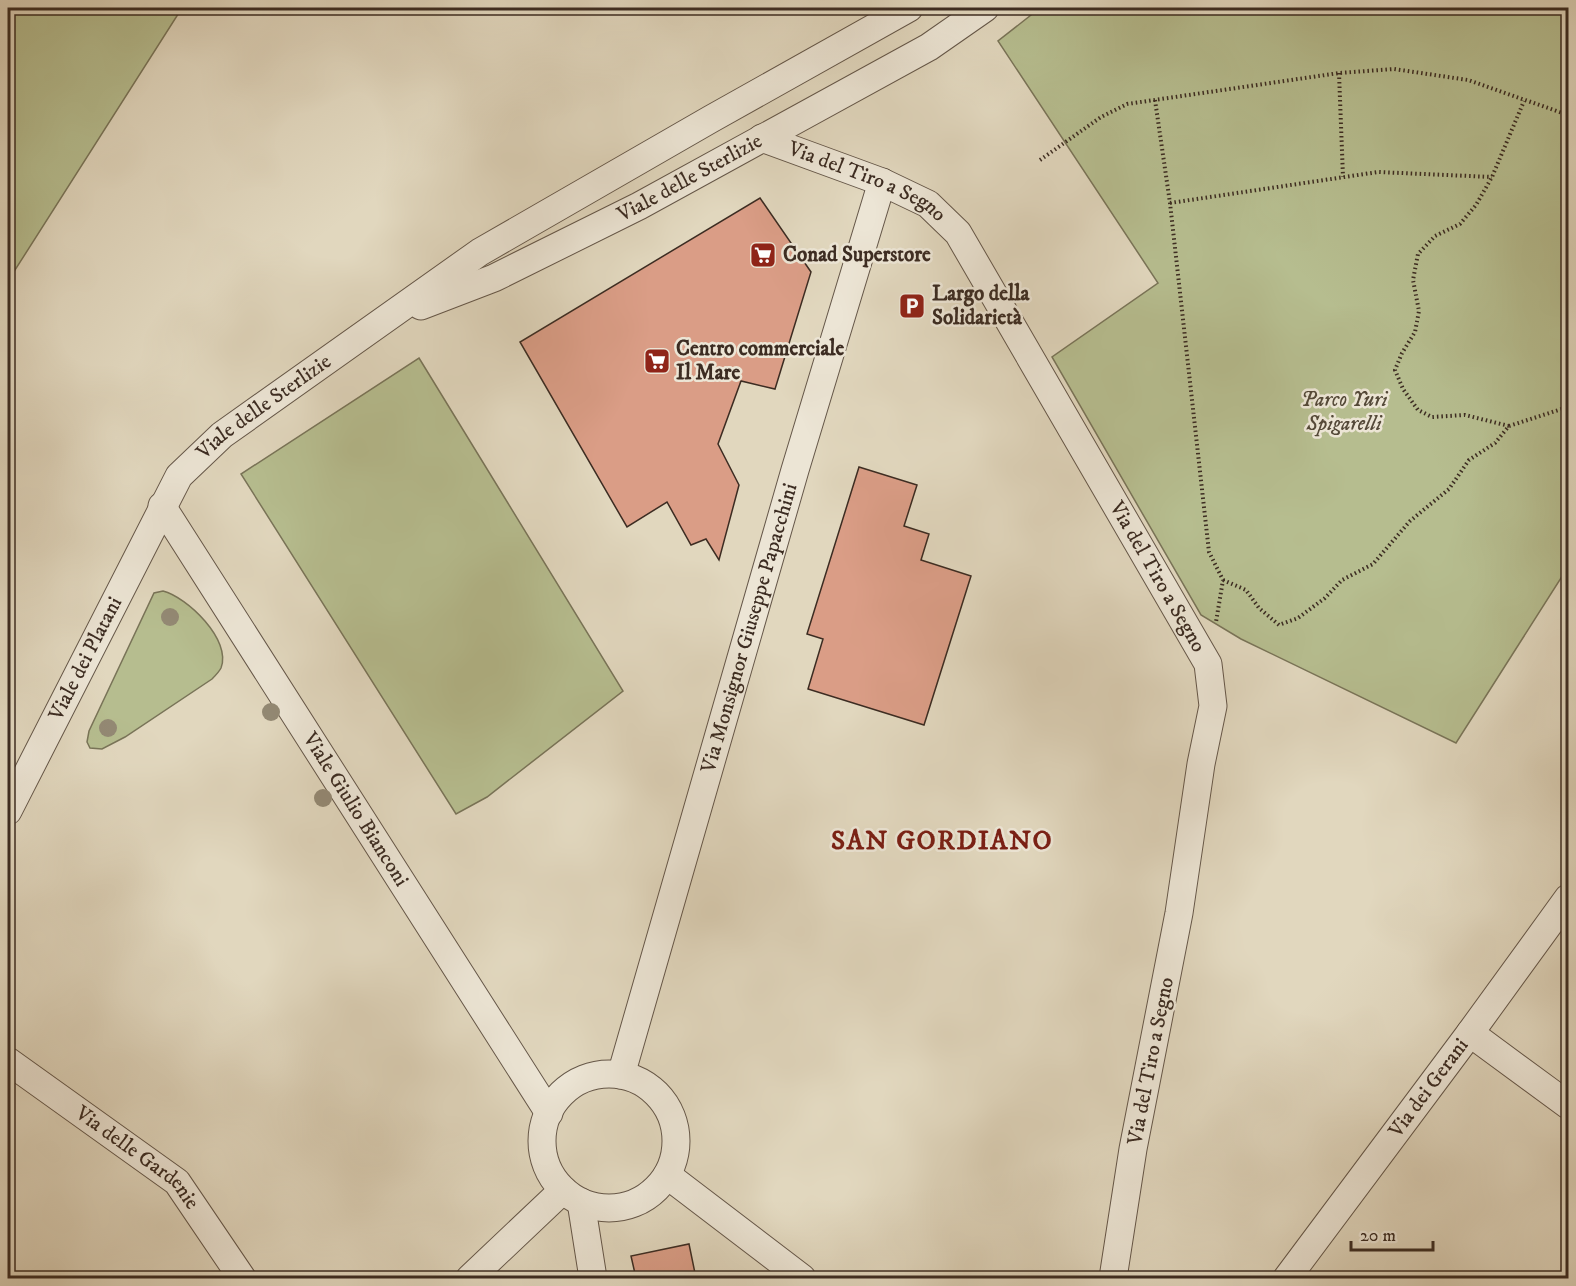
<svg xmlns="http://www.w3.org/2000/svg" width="1576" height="1286" viewBox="0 0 1576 1286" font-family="'IM FELL DW Pica',serif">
<rect width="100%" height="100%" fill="#e1d7be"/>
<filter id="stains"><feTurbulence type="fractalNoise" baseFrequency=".00333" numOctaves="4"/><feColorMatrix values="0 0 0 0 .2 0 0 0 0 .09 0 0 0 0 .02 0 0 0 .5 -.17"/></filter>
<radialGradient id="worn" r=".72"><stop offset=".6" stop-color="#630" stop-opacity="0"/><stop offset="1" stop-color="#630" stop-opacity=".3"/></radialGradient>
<g fill="#b6bd8f" stroke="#797458" stroke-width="1.5">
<path d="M8,8h174l-174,273z"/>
<path d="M1040,8h528v559l-112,176 -215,-104 -40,-24 -149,-258 106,-74 -160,-242z"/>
<path d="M419,358l204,333 -136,106 -31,17 -215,-340z"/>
<path d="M163,591c24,6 69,49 58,77 -2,4 -6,8 -9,11l-87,58 -23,12 -12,-1 -3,-6 2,-11 65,-138z"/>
</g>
<g fill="#da9d86" stroke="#3c2c22" stroke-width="1.5">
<path d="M760,198l51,74 -36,117 -34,-8 -23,63 21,41 -20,75 -13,-21 -15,6 -24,-43 -40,25 -107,-185z"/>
<path d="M859,467l58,18 -13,41 25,8 -8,26 50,16 -47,149 -116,-36 15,-50 -16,-5z"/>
<path d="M689,1244l7,34h-60l-5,-22z"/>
</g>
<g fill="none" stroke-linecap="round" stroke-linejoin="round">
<defs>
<g id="minor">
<path id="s1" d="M762,138l120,44 46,22 30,29 250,431 5,42 -12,58 -22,149 -46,236 -20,129"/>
<path id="s2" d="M421,306l73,-28 145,-72 290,-159 56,-39"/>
<path id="s3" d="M162,506l387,607"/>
<path id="s4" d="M8,811l171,-335 43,-41 258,-183 231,-133 198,-111"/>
<path d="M1470,1033l98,72"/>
<path id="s5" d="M8,1061l169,121 65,96"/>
<circle cx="609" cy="1141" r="67"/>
<path id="s6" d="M621,1075l174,-605 87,-288"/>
<path d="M667,1175l135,103"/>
<path d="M581,1202l12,76"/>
<path d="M470,1278l93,-88"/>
<path id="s7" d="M1287,1278l183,-245 98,-135"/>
</g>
</defs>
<use href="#minor" stroke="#655749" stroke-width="29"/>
<g stroke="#3c2c22" stroke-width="4" stroke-dasharray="1.5 3" stroke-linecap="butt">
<path d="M1339,73l4,104"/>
<path d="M1155,100l15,103 39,349 14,28 -7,42"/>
<path d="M1040,160l61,-43 26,-13 212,-31 55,-4 74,11 100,35"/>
<path d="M1170,203l208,-31 114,5"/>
<path d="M1509,426l-44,-11 -33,2 -14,-7 -15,-21 -8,-19 7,-17 13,-21 4,-21 -6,-31 5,-26 17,-18 25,-12 16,-19 16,-28 32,-76"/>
<path d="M1223,580l23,10 13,18 20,17 19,-7 27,-20 17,-18 31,-16 37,-43 39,-32 20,-29 26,-17 14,-17 59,-19"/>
</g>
<use href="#minor" stroke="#ece5d5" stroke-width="27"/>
</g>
<g fill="#938974">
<circle cx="170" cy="617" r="9"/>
<circle cx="271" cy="712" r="9"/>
<circle cx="108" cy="728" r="9"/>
<circle cx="323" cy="798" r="9"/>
</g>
<defs>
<symbol id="supermarket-square" viewBox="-11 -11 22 22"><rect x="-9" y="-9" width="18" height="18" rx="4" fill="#8f2418" stroke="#ece5d5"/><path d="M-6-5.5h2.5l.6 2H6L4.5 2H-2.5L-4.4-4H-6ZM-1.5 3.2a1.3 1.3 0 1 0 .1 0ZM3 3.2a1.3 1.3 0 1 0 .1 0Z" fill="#fff"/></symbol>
<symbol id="parking-square" viewBox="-11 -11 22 22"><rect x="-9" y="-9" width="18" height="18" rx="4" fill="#8f2418" stroke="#ece5d5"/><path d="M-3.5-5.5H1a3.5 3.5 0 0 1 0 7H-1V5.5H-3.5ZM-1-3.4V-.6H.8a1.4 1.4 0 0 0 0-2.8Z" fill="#fff"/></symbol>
</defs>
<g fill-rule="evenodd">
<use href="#supermarket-square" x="748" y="240" width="30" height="30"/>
<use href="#parking-square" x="897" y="291" width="30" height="30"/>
<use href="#supermarket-square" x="642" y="346" width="30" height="30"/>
</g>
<g text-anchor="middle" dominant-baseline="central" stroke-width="5" stroke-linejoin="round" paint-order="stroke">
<g font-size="21" fill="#3c2c22" stroke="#ece5d5">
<text stroke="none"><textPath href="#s2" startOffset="298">Viale delle Sterlizie</textPath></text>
<text stroke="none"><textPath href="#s1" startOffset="114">Via del Tiro a Segno</textPath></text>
<text stroke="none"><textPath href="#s4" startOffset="486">Viale delle Sterlizie</textPath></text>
<text stroke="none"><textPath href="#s1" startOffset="618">Via del Tiro a Segno</textPath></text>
<text stroke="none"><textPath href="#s6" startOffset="465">Via Monsignor Giuseppe Papacchini</textPath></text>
<text stroke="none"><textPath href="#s4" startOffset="171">Viale dei Platani</textPath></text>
<text stroke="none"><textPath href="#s3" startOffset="360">Viale Giulio Bianconi</textPath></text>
<text transform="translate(1151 1061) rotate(-79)">Via del Tiro a Segno</text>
<text stroke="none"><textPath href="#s7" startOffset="237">Via dei Gerani</textPath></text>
<text stroke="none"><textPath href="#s5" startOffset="162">Via delle Gardenie</textPath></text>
</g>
<g font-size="21" font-weight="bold" fill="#3c2c22" stroke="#ece5d5" text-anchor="start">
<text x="783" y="255">Conad Superstore</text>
<text x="932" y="294">Largo della<tspan x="932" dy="24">Solidarietà</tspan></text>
<text x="676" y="349">Centro commerciale<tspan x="676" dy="24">Il Mare</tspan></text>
</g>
<g font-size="21" font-style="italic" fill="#544938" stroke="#ece5d5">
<text x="1344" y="400">Parco Yuri<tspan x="1344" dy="24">Spigarelli</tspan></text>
</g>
<g font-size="27" font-weight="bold" letter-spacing="1.5" fill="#7a1f14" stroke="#ece5d5">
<text x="942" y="841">SAN GORDIANO</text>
</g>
</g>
<rect width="1576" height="1286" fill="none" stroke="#e1d7be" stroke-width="30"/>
<rect x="9" y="9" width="1558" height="1268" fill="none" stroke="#3c2c22" stroke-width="3"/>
<rect x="15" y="15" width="1546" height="1256" fill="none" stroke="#3c2c22" stroke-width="1.5"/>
<path d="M1351 1241v9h82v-9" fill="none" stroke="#3c2c22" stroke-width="3"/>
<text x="1360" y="1241" font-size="18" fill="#3c2c22" stroke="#ece5d5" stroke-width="4.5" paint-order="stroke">20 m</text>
<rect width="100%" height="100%" filter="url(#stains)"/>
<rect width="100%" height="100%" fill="url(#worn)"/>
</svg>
